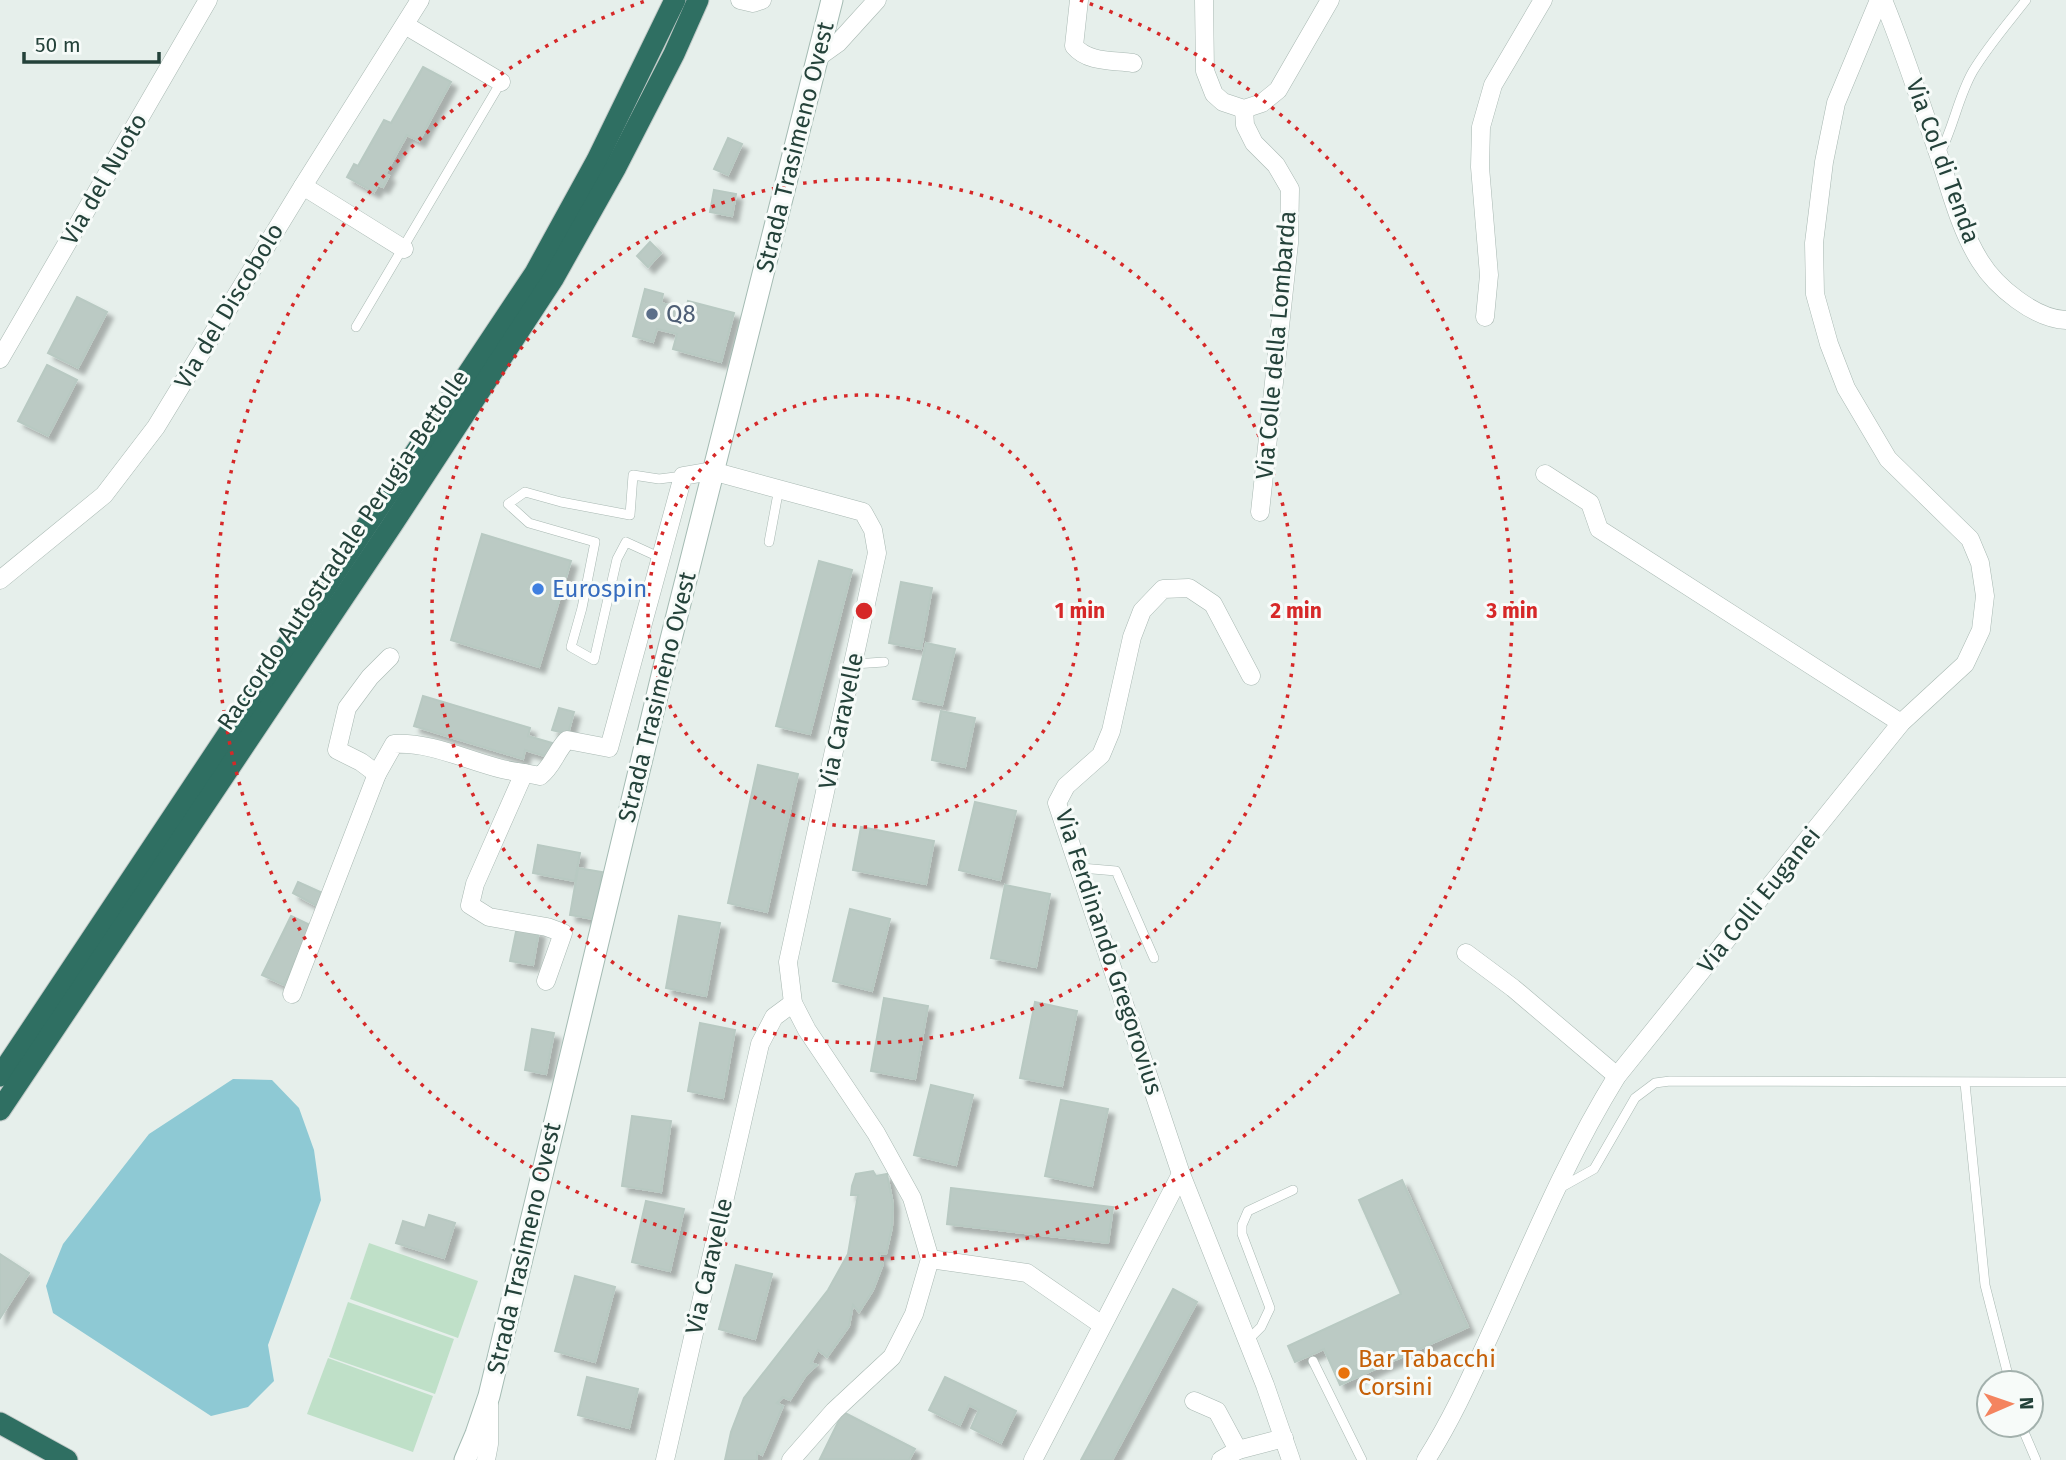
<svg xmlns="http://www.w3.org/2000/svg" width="2066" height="1460" viewBox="0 0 2066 1460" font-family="'Fira Sans',sans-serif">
<defs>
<filter id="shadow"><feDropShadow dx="6" dy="6" stdDeviation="2" flood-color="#0004"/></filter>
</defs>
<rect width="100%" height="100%" fill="#e6efeb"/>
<g fill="#bfe0c8">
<path d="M369,1243l109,38 -20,57 -108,-39z"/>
<path d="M348,1302l106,37 -19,55 -106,-37z"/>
<path d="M328,1358l105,38 -20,56 -106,-38z"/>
</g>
<path fill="#8ec9d4" d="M233,1079l39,1 27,28 15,42 7,50 -53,145 6,36 -26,26 -37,9 -158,-103 -7,-27 17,-42 86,-110z"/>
<g fill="#bbcac4" stroke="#b8c9c2" stroke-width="2" filter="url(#shadow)">
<path d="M423,67l28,15 -32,59 -12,-6 -22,39 4,2 -6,11 -5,-2 -4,7 -27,-15 7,-13 4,2 26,-46 7,3z"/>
<path d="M728,138l14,6 -14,31 -14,-6z"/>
<path d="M714,190l22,4 -4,22 -22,-4z"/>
<path d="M650,242l11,11 -13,14 -11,-11z"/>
<path d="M645,289l18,5 -2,9 25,6 2,-8 46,12 -13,49 -48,-13 4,-15 -20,-5 -4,13 -20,-6z"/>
<path d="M77,297l30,15 -29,56 -30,-15z"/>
<path d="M47,365l30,15 -29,56 -30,-15z"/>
<path d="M482,534l89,27 -32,106 -88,-27z"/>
<path d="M819,561l33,9 -42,164 -34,-8z"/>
<path d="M901,582l31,6 -11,61 -32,-6z"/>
<path d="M926,643l29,6 -13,56 -29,-6z"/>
<path d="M423,696l107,32 -2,8 24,7 -4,14 -23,-7 -2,9 -109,-33z"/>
<path d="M559,708l15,4 -6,22 -16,-4z"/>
<path d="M941,711l34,7 -10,49 -33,-7z"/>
<path d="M758,765l40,9 -31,138 -39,-9z"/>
<path d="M975,802l41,9 -16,69 -41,-10z"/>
<path d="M861,827l73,14 -8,43 -73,-14z"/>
<path d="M538,845l42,8 -5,28 -42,-8z"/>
<path d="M578,868l24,4 -8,47 -24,-4z"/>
<path d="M298,882l29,13 -6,13 -28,-15z"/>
<path d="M1005,885l45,9 -14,73 -45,-9z"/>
<path d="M850,909l40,10 -18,72 -39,-10z"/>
<path d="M291,916l21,10 -28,59 -22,-10z"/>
<path d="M679,916l41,7 -14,73 -40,-8z"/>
<path d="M517,927l22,4 -6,34 -23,-4z"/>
<path d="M884,998l44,8 -13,73 -44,-8z"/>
<path d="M1035,1002l42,9 -15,75 -42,-8z"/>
<path d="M700,1023l35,7 -12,68 -35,-7z"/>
<path d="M532,1029l22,4 -8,41 -21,-4z"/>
<path d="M931,1085l42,10 -17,70 -42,-10z"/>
<path d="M1061,1100l47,9 -16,77 -47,-10z"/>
<path d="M632,1116l39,5 -10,71 -39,-6z"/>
<path d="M873,1171l3,5 11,-2 6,30 -1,23 -6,27 -7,-1 1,7 3,4 -10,26 -14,22 -6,-7 -4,21 -22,31 -9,-7 -7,13 6,2 -11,10 -16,25 -7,-3 -6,6 6,3 -21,49 -5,-3v8h-32l6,-28 13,-34 84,-108 20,-36 10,-59h-7l1,-9 4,-12z"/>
<path d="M1402,1180l66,147 -128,58 -16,-36 -29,13 -7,-16 113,-52 -42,-94z"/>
<path d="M951,1188l162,19 -5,36 -161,-19z"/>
<path d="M646,1201l38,8 -14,62 -38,-9z"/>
<path d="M429,1215l26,8 -11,35 -48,-15 7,-22 22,7z"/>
<path d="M0,1254l29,19 -29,45z"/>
<path d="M736,1265l36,9 -17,65 -36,-10z"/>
<path d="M575,1276l40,11 -20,75 -40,-11z"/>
<path d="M1173,1289l24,13 -85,158h-31z"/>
<path d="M587,1377l51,12 -9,39 -51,-13z"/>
<path d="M945,1377l71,34 -15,32 -30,-15 8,-18 -10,-5 -9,20 -31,-15z"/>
<path d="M843,1412l72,37 -6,11 -89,-1z"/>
</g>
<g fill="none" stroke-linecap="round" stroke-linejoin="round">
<defs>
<g id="lane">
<path d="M1940,153c14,-27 18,-56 33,-82 15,-25 35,-48 53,-71"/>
<path d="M356,327l145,-245"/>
<path d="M769,542l10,-54"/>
<path d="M661,558l-35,-16 -9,17 -23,101 -23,-13 11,-39 13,-66 -66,-19 -21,-19 17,-12 36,10 69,13 3,-40 26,4 24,-3"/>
<path d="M854,664l30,-2"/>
<path d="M1081,868l35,3 38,87"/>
<path d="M1965,1083l20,202 25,98"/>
<path d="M1560,1188l34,-19 41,-71 20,-15 15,-2 396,1"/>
<path d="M1247,1341l14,-14 9,-19 -28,-74v-9l6,-14 45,-21"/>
<path d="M1313,1361l49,99"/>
<path d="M2021,1425l15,35"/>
</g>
<g id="street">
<path d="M740,0l13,3 9,-3"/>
<path d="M1079,0l-5,46c14,17 39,14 59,17"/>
<path d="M1204,0l1,71 9,23 9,8 21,7 18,-6 16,-13 52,-90"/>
<path d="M1883,0c21,51 38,104 56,156 12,36 21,73 41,105 16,26 55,58 86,59"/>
<path d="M405,25l96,57"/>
<path d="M817,58l21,-15 39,-43"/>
<path d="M1244,109l1,16 9,18 22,22 14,24 -1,54 -29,269"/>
<path d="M303,186l101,63"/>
<path d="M1485,317l4,-42 -9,-108 1,-40 12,-42 50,-85"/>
<path d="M0,359l208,-359"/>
<path d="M1545,474l45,29 9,26 302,194"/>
<path d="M0,580l104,-85 52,-68 147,-241 117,-186"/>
<path d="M390,657l-20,20 -23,31 -10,42 24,12 16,12 17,-30c37,-2 72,16 108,25 12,3 25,4 38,7 13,-10 16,-25 27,-36l42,8 74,-272 29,-5 151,41 10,18 4,23 -89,409 5,41 14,27 69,103 36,65 18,61"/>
<path d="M1251,676l-38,-72 -24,-16 -26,1 -21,22 -10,26 -21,94 -10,24 -35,31 -9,17 124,371 84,211 26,75"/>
<path d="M524,773l-49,111 -5,21 19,12 58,10 16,6 -17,48"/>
<path d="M1466,953l47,35 104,88"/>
<path d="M292,994l85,-220"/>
<path d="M930,1259l97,14 75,52"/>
<path d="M1194,1401l23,10 21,39"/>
<path d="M486,1460l3,-16v-40"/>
<path d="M665,1460l95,-416 14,-27 19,-14"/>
<path d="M791,1460l43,-49 58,-54 22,-43 16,-55"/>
<path d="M1033,1460l148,-286"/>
<path d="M1221,1460l17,-10 46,-12"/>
<path d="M1426,1460c28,-44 46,-86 68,-134 38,-84 74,-171 123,-250l284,-353 64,-59 16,-34 4,-34 -5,-33 -10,-24 -82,-80 -42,-71 -17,-44 -14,-50 -1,-51 10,-81 12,-59 43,-103"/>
</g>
<path id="secondary" d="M465,1460l11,-26 13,-38 175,-729 168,-667"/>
<g id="highway">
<path d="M0,1076l535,-803 62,-113 78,-160"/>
<path d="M0,1110l392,-585 161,-246 63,-112 58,-113 24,-54"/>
<path d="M0,1423l67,37"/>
</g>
</defs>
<use href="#lane" stroke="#a8b8b2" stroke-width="10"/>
<use href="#street" stroke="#a8b8b2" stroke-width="19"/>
<use href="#secondary" stroke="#a4bbb3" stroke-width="23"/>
<use href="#highway" stroke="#c2cac8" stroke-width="23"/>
<use href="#lane" stroke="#fff" stroke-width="9"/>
<use href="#street" stroke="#fff" stroke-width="18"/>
<use href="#secondary" stroke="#fff" stroke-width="21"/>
<use href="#highway" stroke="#2f6f62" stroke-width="21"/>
</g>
<g fill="none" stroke="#d62828" stroke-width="3.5" stroke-dasharray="3.5 7">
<circle cx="864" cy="611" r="216"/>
<circle cx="864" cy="611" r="432"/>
<path d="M1080 0A648 648 0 1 1 648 0"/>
</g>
<circle fill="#5c6f8a" stroke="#f7fbf9" stroke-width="2.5" cx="652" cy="314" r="7"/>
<circle fill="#3f7fe0" stroke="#f7fbf9" stroke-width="2.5" cx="538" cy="589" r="7"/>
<circle fill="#e8710a" stroke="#f7fbf9" stroke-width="2.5" cx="1344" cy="1373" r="7"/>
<g text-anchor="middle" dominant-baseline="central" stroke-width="6" stroke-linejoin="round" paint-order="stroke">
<g font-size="24" fill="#24423a" stroke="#f7fbf9">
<text transform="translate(795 147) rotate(-76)">Strada Trasimeno Ovest</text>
<text transform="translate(1943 161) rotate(70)">Via Col di Tenda</text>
<text transform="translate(104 179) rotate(-60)">Via del Nuoto</text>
<text transform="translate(229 306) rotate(-59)">Via del Discobolo</text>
<text transform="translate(1276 345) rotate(-85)">Via Colle della Lombarda</text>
<text transform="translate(343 550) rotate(-56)">Raccordo Autostradale Perugia-Bettolle</text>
<text transform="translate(657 697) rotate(-76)">Strada Trasimeno Ovest</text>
<text transform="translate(841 721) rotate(-78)">Via Caravelle</text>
<text transform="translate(1759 900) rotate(-51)">Via Colli Euganei</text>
<text transform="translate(1109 952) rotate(72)">Via Ferdinando Gregorovius</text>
<text transform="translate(524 1248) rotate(-77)">Strada Trasimeno Ovest</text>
<text transform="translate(709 1266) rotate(-77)">Via Caravelle</text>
</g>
<g font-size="24" fill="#4e5e75" stroke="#f7fbf9" text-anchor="start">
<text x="666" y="314">Q8</text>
</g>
<g font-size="24" fill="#366cbe" stroke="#f7fbf9" text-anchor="start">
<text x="552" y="589">Eurospin</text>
</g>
<g font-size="24" fill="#c56008" stroke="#f7fbf9" text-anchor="start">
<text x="1358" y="1359">Bar Tabacchi<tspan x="1358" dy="28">Corsini</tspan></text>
</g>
</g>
<circle cx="864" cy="611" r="10" fill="#d62828" stroke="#f7fbf9" stroke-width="3.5"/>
<g font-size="21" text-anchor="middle" font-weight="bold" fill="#d62828" stroke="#f7fbf9" stroke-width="6" stroke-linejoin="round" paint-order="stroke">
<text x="1080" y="618">1 min</text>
<text x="1296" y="618">2 min</text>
<text x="1512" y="618">3 min</text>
</g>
<g transform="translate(2010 1404) rotate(88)"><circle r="33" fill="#f7fbf9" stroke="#a3b1ad" stroke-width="2"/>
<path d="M0-5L12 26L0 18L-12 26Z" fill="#f4845f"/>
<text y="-10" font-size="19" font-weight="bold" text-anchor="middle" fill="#24423a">N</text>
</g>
<path d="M24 52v10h135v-10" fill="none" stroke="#24423a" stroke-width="3.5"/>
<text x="35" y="52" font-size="21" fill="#24423a" stroke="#f7fbf9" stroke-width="5" paint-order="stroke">50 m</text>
</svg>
